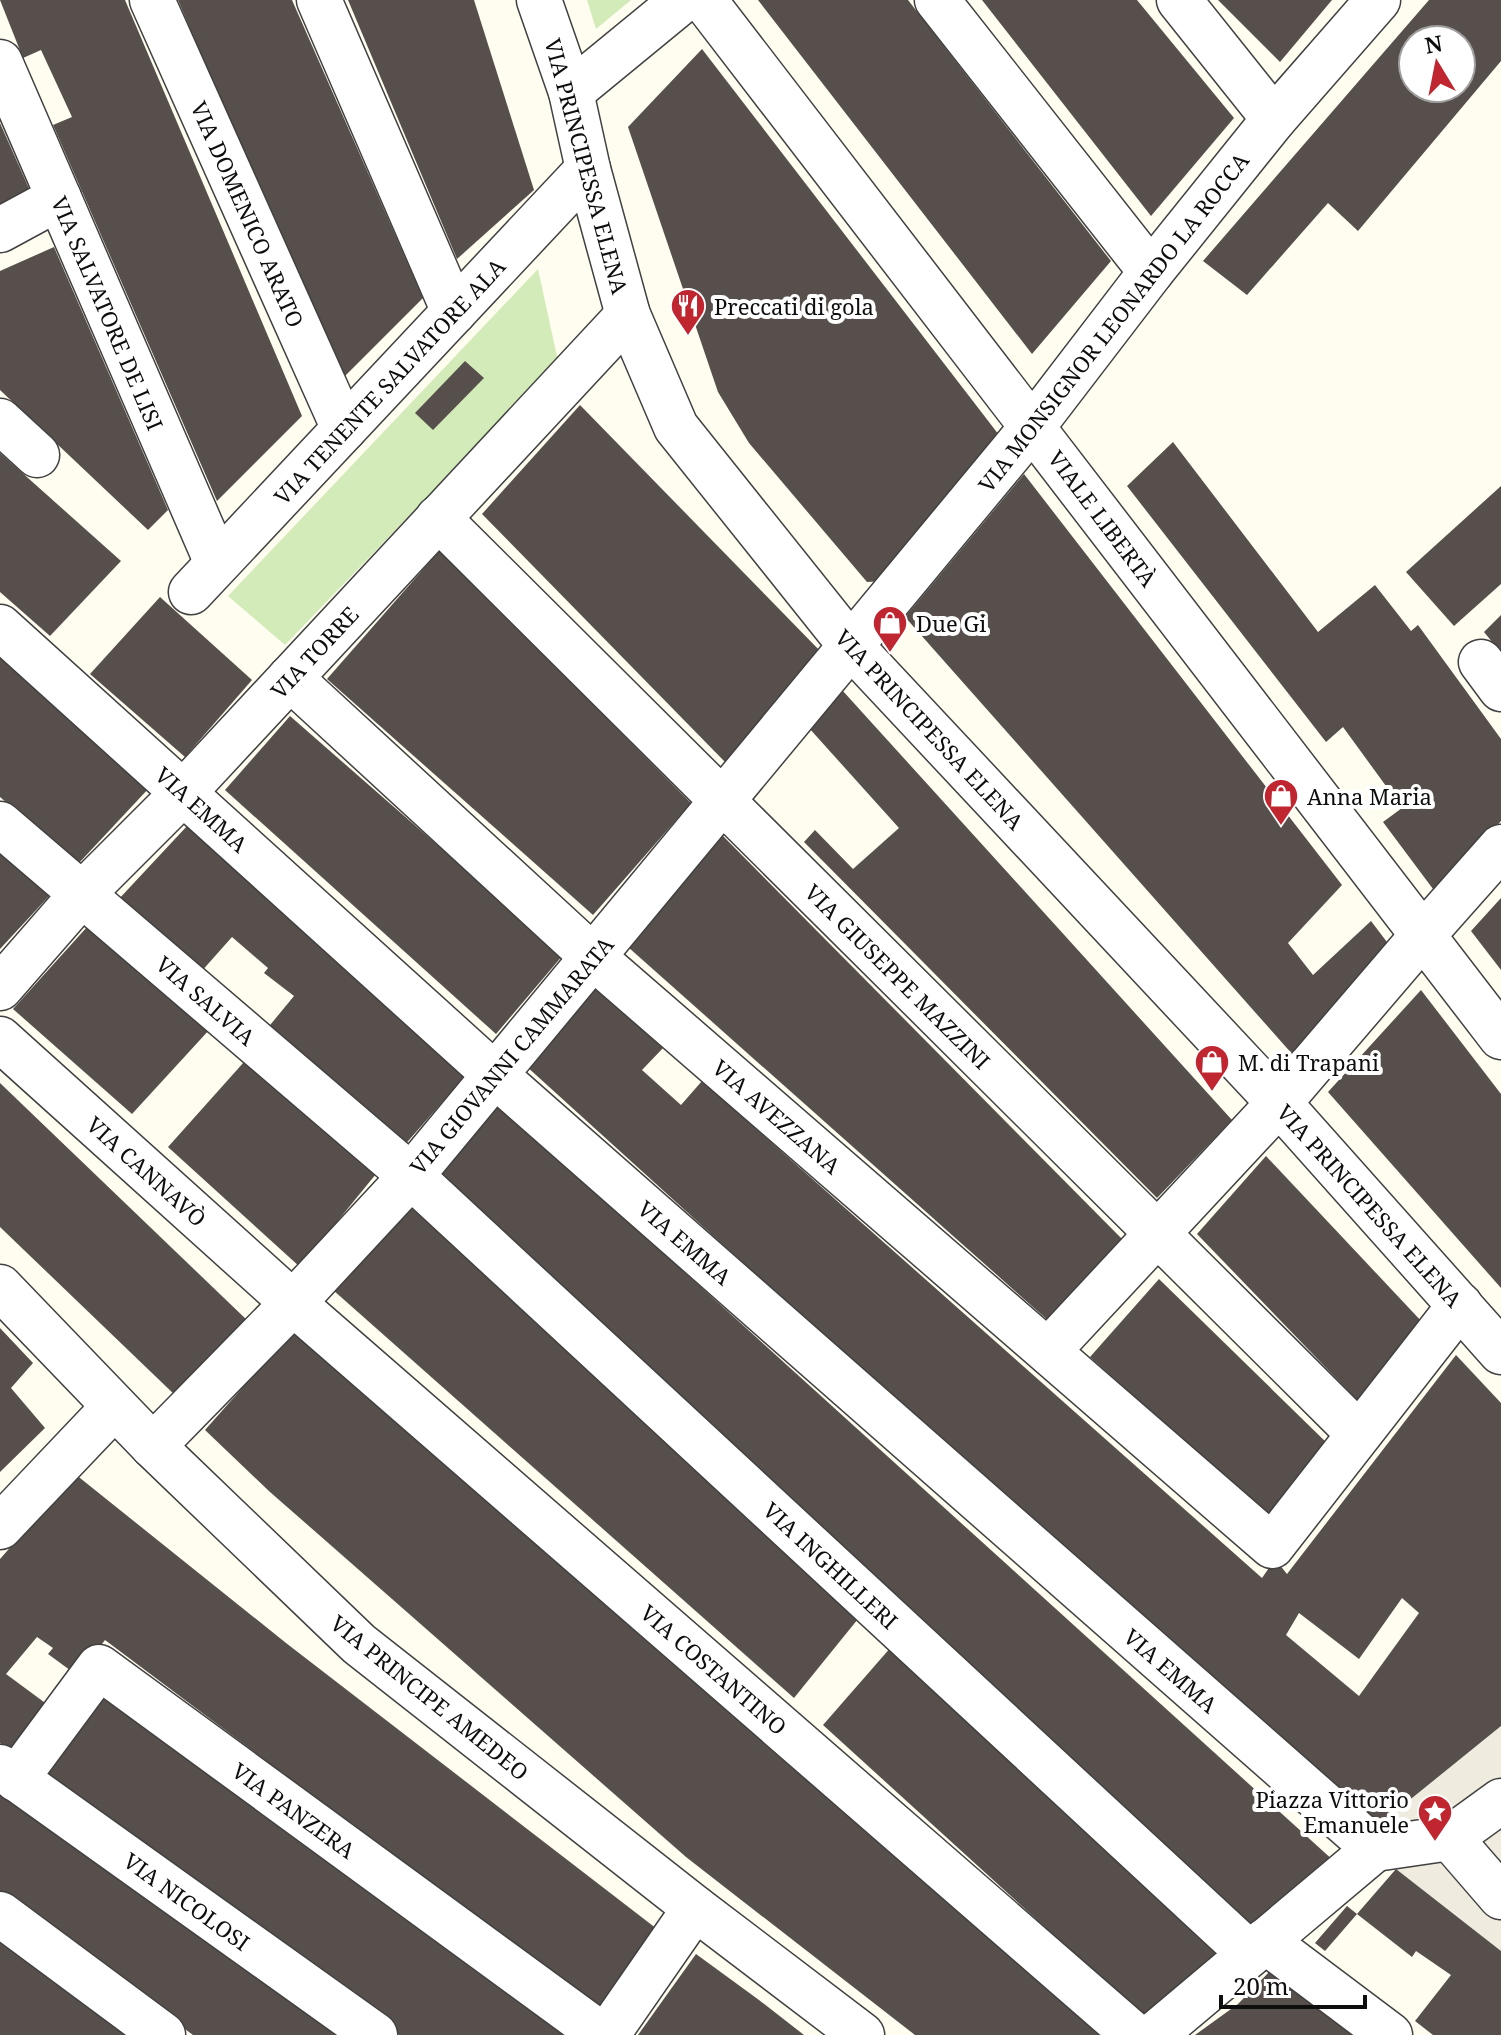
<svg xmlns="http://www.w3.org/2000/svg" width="1501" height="2035" viewBox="0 0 1501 2035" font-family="'Noto Serif',serif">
<rect width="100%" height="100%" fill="#fffcf0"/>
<g fill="#d3eab9">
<path d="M587,0h44l-35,29z"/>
<path d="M538,269l20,92 -273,284 -57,-49z"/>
</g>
<path fill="#efebdf" d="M1501,1726v225l-105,-82 -35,-32z"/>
<g fill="#574f4b" fill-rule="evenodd">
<path d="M0,0h125l177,416 -85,85 -164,-376 19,-8 -31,-67 -18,8z"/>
<path d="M178,0h114l131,298 -84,84z"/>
<path d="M348,0h126l60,190 -77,69z"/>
<path d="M758,0h150l192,247 11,14 -79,93z"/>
<path d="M982,0h155l97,118 -83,98z"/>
<path d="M1218,0h114l-52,62z"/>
<path d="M1429,0h72v61l-143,170 -30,-28 -81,92 -44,-34zM1413,40h48v48h-48z"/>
<path d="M702,49l297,386 -115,146 -17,1 -118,-139 -31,-51 -90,-265z"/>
<path d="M0,123l31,70 -31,14z"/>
<path d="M54,247l114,263 -20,20 -148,-140v-119z"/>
<path d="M465,361l19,17 -51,52 -18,-17z"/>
<path d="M580,405l243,249 -96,110 -245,-250z"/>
<path d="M1173,442l145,190 57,-47 36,46 7,-6 83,114v82l-65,72 -53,-71 19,-14 -59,-81 -17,15 -199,-256z"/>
<path d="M0,453l121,108 -71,75 -50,-44z"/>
<path d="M1024,474l318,411 -54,58 25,32 58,-54 19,25 -97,109 -388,-438z"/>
<path d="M1501,486v98l-47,42 -48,-54z"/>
<path d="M440,550l251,253 -98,112 -266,-236z"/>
<path d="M160,597l92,83 -67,77 -95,-83z"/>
<path d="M1501,615v38l-17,-21z"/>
<path d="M0,653l150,134 -72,77 -78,-67z"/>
<path d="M842,690l390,430 -75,78 -353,-356 11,-12 38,39 46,-41 -90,-100z"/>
<path d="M290,716l273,239 -67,79 -271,-244z"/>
<path d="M188,825l278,250 -64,73 -136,-118 28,-34 -30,-23 4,-5 -36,-31 -32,36 -83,-72z"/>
<path d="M722,835l403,407 -74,81 -423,-376z"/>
<path d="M0,853l50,42 -50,54z"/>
<path d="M1501,898v72l-30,-39z"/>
<path d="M87,927l123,102 -78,85 -119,-105z"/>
<path d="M594,985l70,62 -22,23 39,35 21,-24 560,497 13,-19 12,15 169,-219 45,48v323l-131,106 -845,-767zM1402,1598l17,15 -60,83 -73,-61 13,-22 60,46z"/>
<path d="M1421,990l80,104v194l-173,-196z"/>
<path d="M244,1062l132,112 -76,93 -132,-120z"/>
<path d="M0,1083l249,239 -72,75 -177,-170z"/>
<path d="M495,1101l36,32 804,729 -83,69 -824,-756z"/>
<path d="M1266,1156l158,168 -62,81 -165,-171z"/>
<path d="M406,1203l456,411 -68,84 -461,-408z"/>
<path d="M1159,1279l172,168 -58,74 -183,-164z"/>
<path d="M299,1324l808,711h-192l-229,-178 -368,-323 -48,-42 -65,-62z"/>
<path d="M0,1328l33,35 -22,25 34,40 -45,44z"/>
<path d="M75,1474l211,169 371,286 -57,82 -495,-371 -27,36 -30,-22 5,-6 -16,-11 -31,37 46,34 -37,47 -15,-12v-184z"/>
<path d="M892,1646l330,308 -76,65 -323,-294z"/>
<path d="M101,1689l469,346h-171l-360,-262z"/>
<path d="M0,1794l91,66 247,175h-145l-193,-143z"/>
<path d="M1396,1869l105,82v84h-68l-18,-14 36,-46 -35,-24 -4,6 -55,-43z"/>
<path d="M1347,1906l10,8 -32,37 -10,-8z"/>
<path d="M0,1934l138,101h-138z"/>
<path d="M696,1954l63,46 45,35h-166z"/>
<path d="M1274,1967l88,68h-167l43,-31z"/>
</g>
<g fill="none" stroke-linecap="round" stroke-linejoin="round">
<defs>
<g id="minor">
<path d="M152,0l192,429"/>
<path d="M319,0l135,312"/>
<path d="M539,0l32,92 17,77 40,146 48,112 175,219 428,457 222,249"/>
<path d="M704,0l797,1037"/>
<path d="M937,0l214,272"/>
<path d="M1179,0l95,119"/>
<path d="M0,62l217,501"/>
<path d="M571,92l112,-92"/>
<path d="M0,230l59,-32"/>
<path d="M0,421l37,34"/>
<path d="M438,518l920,915"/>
<path d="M191,592l397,-423"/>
<path d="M0,627l495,448 880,774"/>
<path d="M1481,662l20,27"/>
<path d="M290,678l303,279 679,589 188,-241"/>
<path d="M0,824l411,352 839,778"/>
<path d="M0,988l82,-94 101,-101 445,-478"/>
<path d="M0,1039l293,264 841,732"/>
<path d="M0,1287l153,159 206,198 336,264 167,127"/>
<path d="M1048,1351l231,-248 144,-168 78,-88"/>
<path d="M153,1446l140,-143 118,-127 622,-750 118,-154 123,-153 104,-119"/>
<path d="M0,1527l114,-120"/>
<path d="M0,1767l375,268"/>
<path d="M16,1779l83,-112 503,368"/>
<path d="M1450,1838l51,59"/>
<path d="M1375,1849l75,-11 51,-37"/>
<path d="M0,1914l163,121"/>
<path d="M1265,1941l125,94"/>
<path d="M607,2035l88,-127"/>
<path d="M1154,2035l221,-186"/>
</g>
</defs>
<use href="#minor" stroke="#414141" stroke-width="47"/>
<use href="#minor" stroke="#fff" stroke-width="44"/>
</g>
<defs>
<symbol id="restaurant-pin" viewBox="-11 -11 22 30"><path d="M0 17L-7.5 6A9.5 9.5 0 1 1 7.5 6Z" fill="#bf2630" stroke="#fff"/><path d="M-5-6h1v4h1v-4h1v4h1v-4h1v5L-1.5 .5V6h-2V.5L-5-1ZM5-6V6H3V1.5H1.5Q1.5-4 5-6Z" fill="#fff"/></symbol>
<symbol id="shop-pin" viewBox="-11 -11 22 30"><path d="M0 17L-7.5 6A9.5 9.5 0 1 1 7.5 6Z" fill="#bf2630" stroke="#fff"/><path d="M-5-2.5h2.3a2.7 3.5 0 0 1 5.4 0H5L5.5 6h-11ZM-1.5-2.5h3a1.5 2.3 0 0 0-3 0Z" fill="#fff"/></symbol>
<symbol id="sight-pin" viewBox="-11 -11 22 30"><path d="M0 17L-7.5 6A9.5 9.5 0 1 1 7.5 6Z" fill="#bf2630" stroke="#fff"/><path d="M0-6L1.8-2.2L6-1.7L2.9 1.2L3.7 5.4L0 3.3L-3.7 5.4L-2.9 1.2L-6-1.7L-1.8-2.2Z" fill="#fff"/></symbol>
</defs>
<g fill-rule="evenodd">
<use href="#restaurant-pin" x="668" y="286" width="40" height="54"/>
<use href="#shop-pin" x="870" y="603" width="40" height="54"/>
<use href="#shop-pin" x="1261" y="776" width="40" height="54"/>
<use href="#shop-pin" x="1192" y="1042" width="40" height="54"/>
<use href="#sight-pin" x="1415" y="1792" width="40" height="54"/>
</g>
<g text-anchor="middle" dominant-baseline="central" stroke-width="8" stroke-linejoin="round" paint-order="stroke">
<g font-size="22" fill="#0e0e0e" stroke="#fff">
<text transform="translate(587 166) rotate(75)">VIA PRINCIPESSA ELENA</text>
<text transform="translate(248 214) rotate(66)">VIA DOMENICO ARATO</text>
<text transform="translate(108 313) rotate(67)">VIA SALVATORE DE LISI</text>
<text transform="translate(1113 322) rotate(-52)">VIA MONSIGNOR LEONARDO LA ROCCA</text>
<text transform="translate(389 381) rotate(-47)">VIA TENENTE SALVATORE ALA</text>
<text transform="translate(1103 518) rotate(53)">VIALE LIBERTÀ</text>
<text transform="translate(314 652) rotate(-47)">VIA TORRE</text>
<text transform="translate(930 729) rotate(47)">VIA PRINCIPESSA ELENA</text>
<text transform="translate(202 809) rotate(42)">VIA EMMA</text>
<text transform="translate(898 976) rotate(45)">VIA GIUSEPPE MAZZINI</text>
<text transform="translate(206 1000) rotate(41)">VIA SALVIA</text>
<text transform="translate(511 1055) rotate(-50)">VIA GIOVANNI CAMMARATA</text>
<text transform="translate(777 1116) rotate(41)">VIA AVEZZANA</text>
<text transform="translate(147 1171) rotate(42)">VIA CANNAVÒ</text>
<text transform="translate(1370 1205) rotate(48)">VIA PRINCIPESSA ELENA</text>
<text transform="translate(685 1242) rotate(41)">VIA EMMA</text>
<text transform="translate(831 1565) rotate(43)">VIA INGHILLERI</text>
<text transform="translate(714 1669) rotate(41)">VIA COSTANTINO</text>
<text transform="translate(1171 1670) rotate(41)">VIA EMMA</text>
<text transform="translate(430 1697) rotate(39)">VIA PRINCIPE AMEDEO</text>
<text transform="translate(294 1810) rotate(36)">VIA PANZERA</text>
<text transform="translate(187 1901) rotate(36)">VIA NICOLOSI</text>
</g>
<g font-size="22" fill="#0e0e0e" stroke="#fff" text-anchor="start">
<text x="714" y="306">Preccati di gola</text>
<text x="916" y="623">Due Gi</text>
<text x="1307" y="796">Anna Maria</text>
<text x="1238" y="1062">M. di Trapani</text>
<text x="1409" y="1799" text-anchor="end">Piazza Vittorio<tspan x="1409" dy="25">Emanuele</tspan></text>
</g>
</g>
<g transform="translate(1437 64) rotate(350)"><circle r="38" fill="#ffffff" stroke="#9f9f9f" stroke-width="2"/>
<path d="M0-6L14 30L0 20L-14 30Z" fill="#bf2630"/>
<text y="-12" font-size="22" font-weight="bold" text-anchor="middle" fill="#0e0e0e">N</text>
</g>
<path d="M1221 1995v12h144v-12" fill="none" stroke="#0e0e0e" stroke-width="4"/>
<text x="1233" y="1995" font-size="24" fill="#0e0e0e" stroke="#ffffff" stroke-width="6" paint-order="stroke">20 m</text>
</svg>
